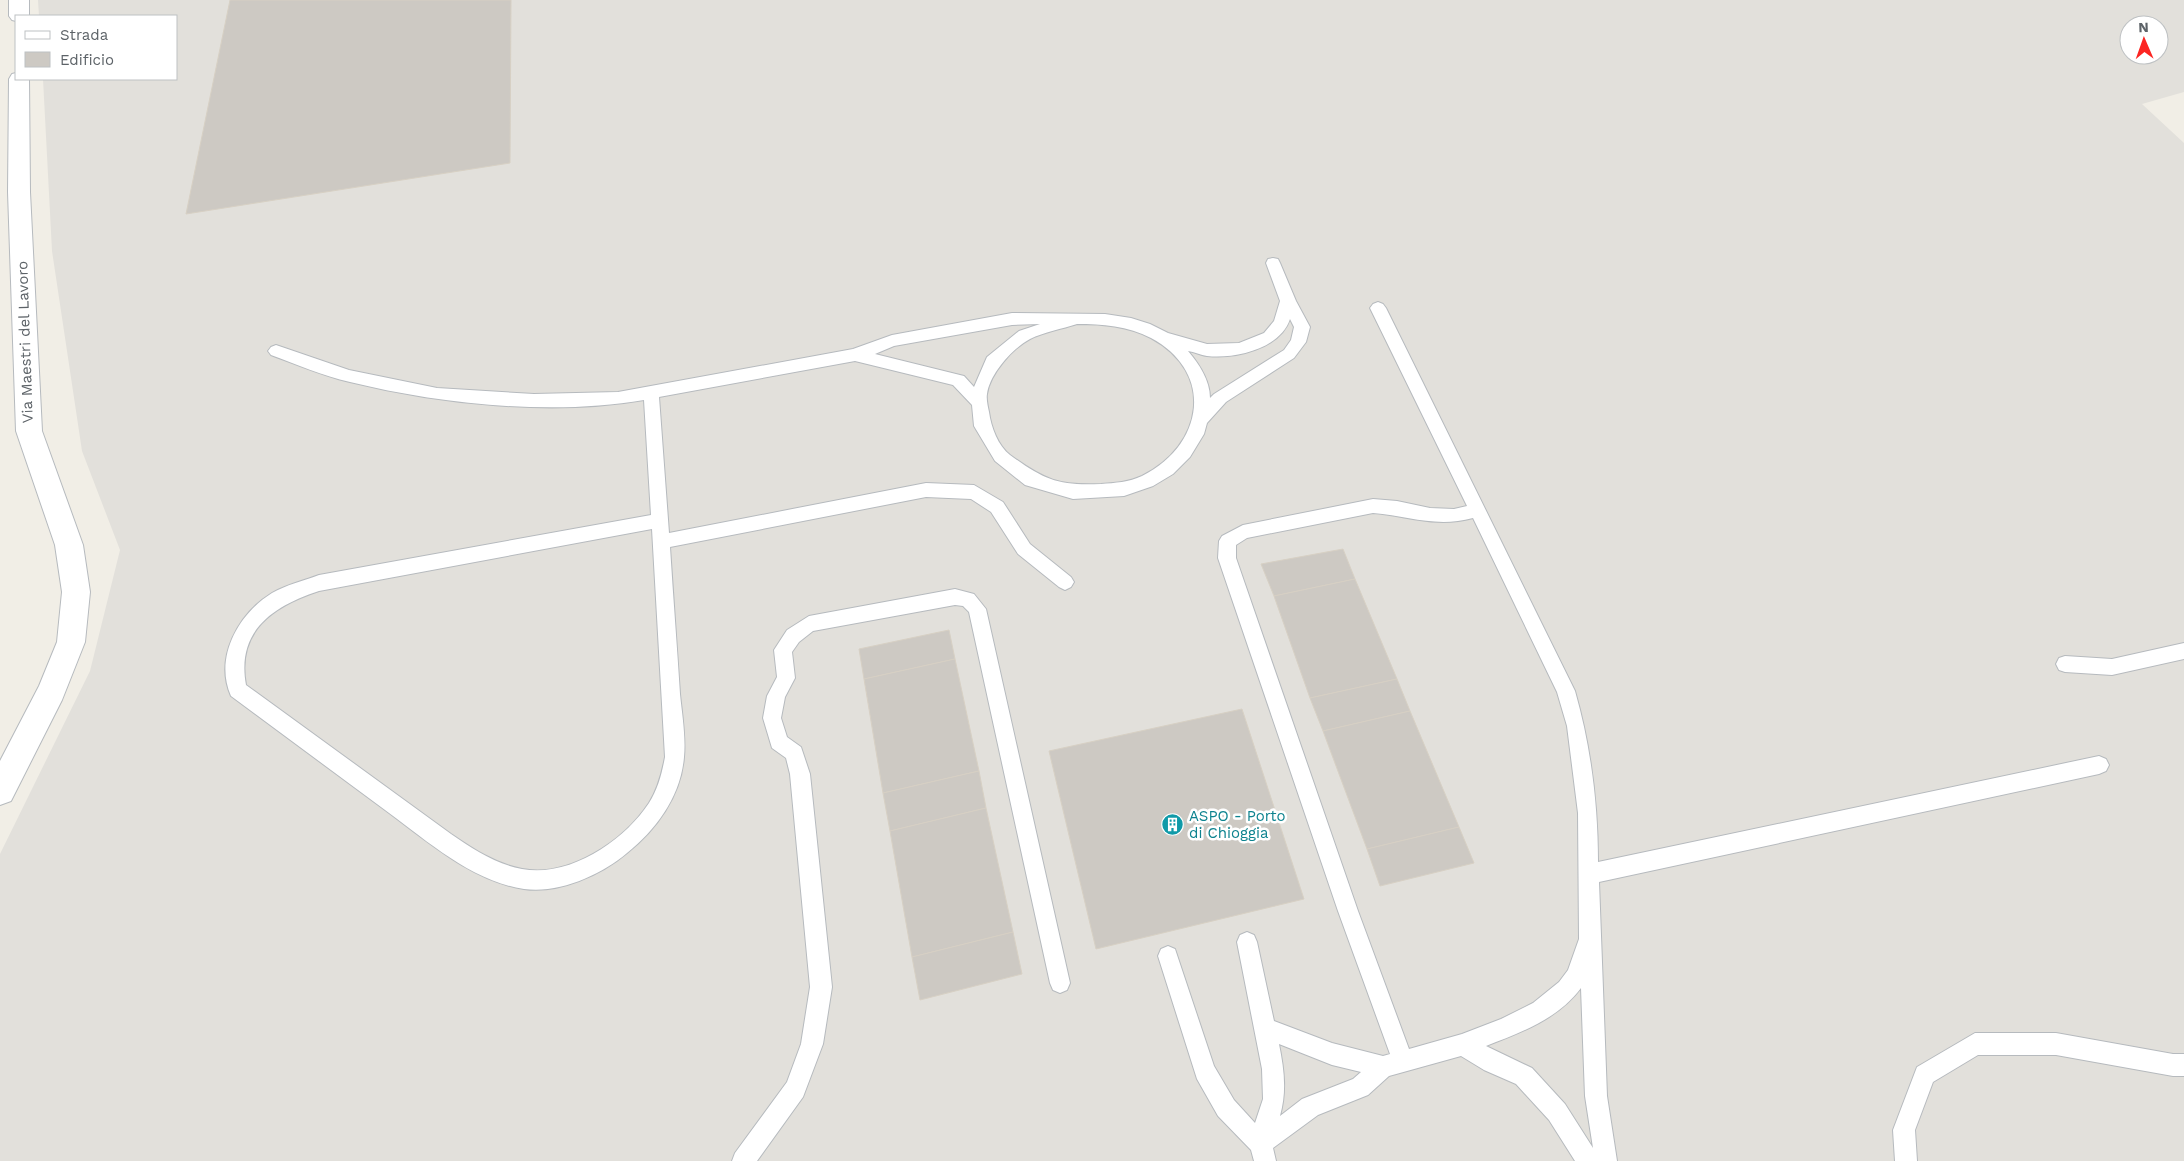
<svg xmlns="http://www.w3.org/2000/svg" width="2184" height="1161" viewBox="0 0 2184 1161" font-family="'Work Sans',sans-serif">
<rect width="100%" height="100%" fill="#f1eee6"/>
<path fill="#e2e0db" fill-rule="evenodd" d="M38,0h2146v92l-42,12 42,39v1018h-2184v-307l90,-183 30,-121 -38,-99 -30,-200 -9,-172h133v-63h-137zM2129,25h30v30h-30z"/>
<g fill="#cdc9c3" stroke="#d7d0c4">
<path d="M230,0h281l-1,163 -324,51z"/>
<path d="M1343,549l12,30 -81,17 -13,-32z"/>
<path d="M1355,579l42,100 -87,19 -36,-102z"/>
<path d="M949,630l6,29 -91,20 -5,-30z"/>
<path d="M955,659l24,112 -96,22 -19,-114z"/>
<path d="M1397,679l13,32 -87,20 -13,-33z"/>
<path d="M1242,709l62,190 -208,50 -47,-198z"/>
<path d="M1410,711l49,116 -92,22 -44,-118z"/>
<path d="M979,771l7,37 -96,23 -7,-38z"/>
<path d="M986,808l27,124 -101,25 -22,-126z"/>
<path d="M1459,827l15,36 -94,23 -13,-37z"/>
<path d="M1013,932l9,42 -102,26 -8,-43z"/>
</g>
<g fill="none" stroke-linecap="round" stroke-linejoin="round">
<defs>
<g id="service">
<path d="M1273,258l5,1 2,4 16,38 14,26 -4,15 -12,16 -68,44 -19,21 -3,11 -14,23 -17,17 -20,12 -29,10 -51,3 -48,-14 -30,-24 -21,-35 -2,-21 -19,-20 -98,-24 -196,36 10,136 257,-50 48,2 29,17 27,42 41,33 3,5 -3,5 -6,3 -6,-3 -41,-33 -27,-42 -20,-13 -45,-2 -256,50c3,49 7,98 10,147 2,20 6,43 4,63 -3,39 -28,73 -57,96 -26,22 -68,41 -103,36 -54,-8 -100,-51 -143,-82 -50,-37 -100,-74 -150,-111 -17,-38 7,-82 41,-103 14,-8 31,-12 47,-18l332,-60 -7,-115c-92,16 -205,4 -294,-18 -27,-6 -54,-18 -79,-27l-3,-4 3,-4 5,-2 73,25 88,18 97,6 84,-2 235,-43 39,-14 120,-22 93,1 26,4 19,6 18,9 39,11 32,-1 25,-10 10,-12 6,-20 -14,-38 2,-4zM1290,319l4,8 -3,13 -7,10 -70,44 -4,4c0,-18 -11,-34 -22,-47 6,1 13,4 19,5 28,3 73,-7 83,-37zM1040,324l-21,7 -32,26 -13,30 -10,-11 -89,-22 19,-8 118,-21zM1077,324c25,0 51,2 74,14 65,35 52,108 -9,138 -13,6 -27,7 -41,8 -42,2 -57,-4 -91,-29 -12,-9 -19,-28 -21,-43 -1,-5 -3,-13 -2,-18 3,-21 26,-46 43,-55 14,-7 32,-10 47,-15zM652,529l13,228c-3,16 -7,32 -16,46 -25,38 -80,75 -127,66 -27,-5 -49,-20 -71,-35l-205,-149c-10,-54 27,-79 73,-94z"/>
<path d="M1378,302l5,2 3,4 189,383c16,56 23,113 23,171l501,-106 7,3 3,6 -3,6 -7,3 -500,108 8,214 10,65h-42l-26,-41 -33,-36 -32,-14 -23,-14 -72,20 -21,19 -50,20 -45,33 3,13h-22l-3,-11 -33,-34 -21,-37 -39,-123 3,-7 7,-3 7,3 39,117 20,34 21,23 8,-24 -1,-30 -25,-127 3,-7 7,-3 7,3 3,7 17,79 58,22 51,13 7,-2 -52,-143 -120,-353 1,-17 3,-5 21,-11 130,-26 24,2 33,7 24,1 13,-3 -97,-198 3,-4zM1373,513c36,3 63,15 100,5l84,174 10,34 11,87 1,126 -11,31 -9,12 -26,21 -32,16 -39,15 -53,15 -51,-138 -122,-353v-13l11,-7zM1581,988l4,108 8,52 -28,-44 -33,-36 -46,-22c34,-13 72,-27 95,-58zM1279,1044l53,21 29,7 -8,7 -51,20 -22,17c7,-25 4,-47 -1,-72z"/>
<path d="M955,589l19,5 12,15 84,374 -3,7 -7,3 -7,-3 -3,-7 -81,-371 -6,-6 -8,-1 -142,26 -14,11 -7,10 3,26 -10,19 -4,21 6,19 14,10 9,27 22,213 -9,57 -20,53 -46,64h-25l3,-8 52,-71 14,-38 9,-57 -20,-213 -4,-16 -14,-10 -9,-30 4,-22 10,-19 -3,-27 13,-20 22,-14z"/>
<path d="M2184,643v16l-72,16 -47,-3 -6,-2 -3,-6 3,-6 6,-2 47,3z"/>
<path d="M1975,1033h81l117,21h11v22h-11l-117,-21h-78l-45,27 -18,48 2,31h-22l-2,-31 24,-63z"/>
</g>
<g id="tertiary">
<path d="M9,0h20v16h-13v5l-4,-1 -3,-4z"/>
<path d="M16,73v6h13l1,113 12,239 41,114 7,47 -5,50 -23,58 -51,101 -11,4v-44l39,-75 18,-44 5,-50 -7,-47 -39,-114 -8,-239 1,-113 3,-5z"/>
</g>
</defs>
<use href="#service" stroke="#b6babe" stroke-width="2"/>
<use href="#tertiary" stroke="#b6babe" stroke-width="2"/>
<use href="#service" fill="#fff" fill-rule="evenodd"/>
<use href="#tertiary" fill="#fff" fill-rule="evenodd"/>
</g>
<defs>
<symbol id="building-disc" viewBox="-11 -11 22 22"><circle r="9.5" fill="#0f9aa8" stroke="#fff"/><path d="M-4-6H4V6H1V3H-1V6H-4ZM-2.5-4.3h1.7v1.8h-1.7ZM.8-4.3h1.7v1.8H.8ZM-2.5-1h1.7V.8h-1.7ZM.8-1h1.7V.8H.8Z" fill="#fff"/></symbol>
</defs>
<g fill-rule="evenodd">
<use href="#building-disc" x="1160" y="812" width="25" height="25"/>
</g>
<g text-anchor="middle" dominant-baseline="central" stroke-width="5" stroke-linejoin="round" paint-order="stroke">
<g font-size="15" fill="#5d6368" stroke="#fff">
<text transform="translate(25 342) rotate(-92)">Via Maestri del Lavoro</text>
</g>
<g font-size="15" fill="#0d838f" stroke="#fff" text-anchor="start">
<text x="1189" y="816">ASPO - Porto<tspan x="1189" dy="17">di Chioggia</tspan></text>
</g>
</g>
<rect x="15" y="15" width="162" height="65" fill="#ffffff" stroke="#bec1c3"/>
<rect x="25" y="31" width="25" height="8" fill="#ffffff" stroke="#bec1c3"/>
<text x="60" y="40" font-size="15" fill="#5d6368">Strada</text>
<rect x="25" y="52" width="25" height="15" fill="#cdc9c3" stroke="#bec1c3"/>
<text x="60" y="65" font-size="15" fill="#5d6368">Edificio</text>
<g transform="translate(2144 40) rotate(358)"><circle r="24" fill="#ffffff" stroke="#bec1c3"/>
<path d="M0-4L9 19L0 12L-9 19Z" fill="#fc2522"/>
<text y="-8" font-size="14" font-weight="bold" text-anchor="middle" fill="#5d6368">N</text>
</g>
</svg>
